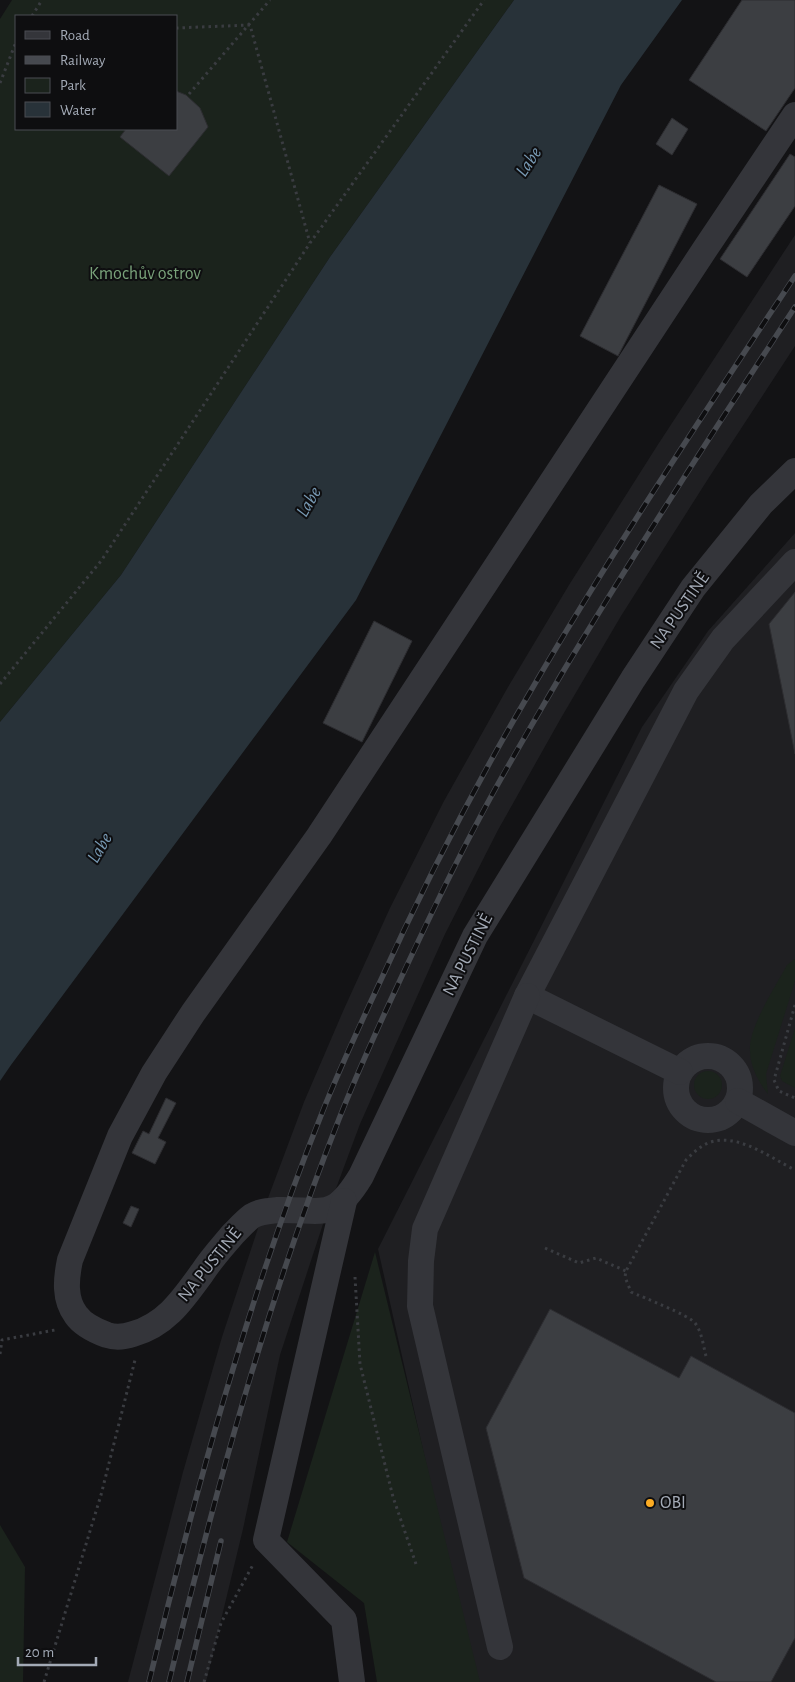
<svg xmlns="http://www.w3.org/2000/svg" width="795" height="1682" viewBox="0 0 795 1682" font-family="'Alegreya Sans',sans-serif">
<rect width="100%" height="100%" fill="#131315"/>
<g fill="#1f1f22">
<path d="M795,235v111l-87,133 -87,137 -60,102 -63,112 -53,104 -85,190 -35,94 -45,137 -37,174 -37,153h-78l55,-210 39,-135 46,-139 36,-96 40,-93 46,-101 54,-107 64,-114 61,-102 88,-139z"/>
<path d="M795,533v1149h-320l-97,-433 264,-522 66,-96z"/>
</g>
<g fill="#1b231c" fill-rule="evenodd">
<path d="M12,0h502l-184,257 -209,318 -121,147v-703zM16,16h160v113h-160z"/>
<path d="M795,959v22l-29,93 2,20c-9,-11 -18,-28 -18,-43 -2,-23 26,-65 37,-86z"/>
<path d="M795,1028v60l-13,-7 -2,-5z"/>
<circle cx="708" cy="1085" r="14"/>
<path d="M375,1252l105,430h-103l-13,-79 -77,-61z"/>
<path d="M0,1525l25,42 -2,115h-23z"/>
</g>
<path fill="#283239" d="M514,0h168l-61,85 -265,515 -345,465 -11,16v-359l121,-147 209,-318z"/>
<g fill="#3c3e42" stroke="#2d2d31">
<path d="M742,0h53v88l-29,43 -77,-51z"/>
<path d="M176,91l10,4 14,13 8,19 -39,49 -49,-39 6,-8h50z"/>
<path d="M672,118l16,11 -16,26 -16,-11z"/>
<path d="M790,154l5,3v49l-48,71 -27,-18z"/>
<path d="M659,185l38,19 -79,152 -38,-20z"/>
<path d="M795,592v162l-26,-130z"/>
<path d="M374,621l38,20 -50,101 -39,-19z"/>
<path d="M166,1098l10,5 -18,35 8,4 -11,22 -23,-11 11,-22 6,3z"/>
<path d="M131,1206l8,3 -8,18 -8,-4z"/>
<path d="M550,1309l129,69 12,-22 104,57v225l-24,44h-55l-192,-104 -38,-150z"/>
</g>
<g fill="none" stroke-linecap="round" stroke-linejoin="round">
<g stroke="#3a3c41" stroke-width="3" stroke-dasharray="2.5 4" stroke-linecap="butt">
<path d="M32,16l10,-16"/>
<path d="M176,28l74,-3 60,218"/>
<path d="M0,83l16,-41"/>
<path d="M189,94l81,-94"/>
<path d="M0,684l101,-123 209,-318 174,-243"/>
<path d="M795,1005l-21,75 5,11 16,7"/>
<path d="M545,1248l34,15 17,-5 30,13"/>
<path d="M355,1277l5,87 33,133 24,70"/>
<path d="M0,1354l2,-14 53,-10"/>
<path d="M706,1356c-3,-11 -4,-24 -11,-33 -6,-8 -53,-26 -64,-31l-6,-15 1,-6 60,-111c4,-4 8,-8 12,-11 30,-24 69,7 97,21"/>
<path d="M44,1682l57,-187 34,-135"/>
<path d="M204,1682l17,-59 33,-60"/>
</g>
<g stroke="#34353a" stroke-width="26">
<path d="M795,115l-90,134 -386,587 -126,177 -39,60 -34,63 -50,124c-4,19 -6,39 6,55 7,10 20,16 31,20 9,3 17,2 26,-1 33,-9 50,-35 69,-61 9,-14 20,-26 31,-39 6,-6 12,-13 19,-18 8,-5 17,-5 26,-6 46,-1 55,12 83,-34l114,-240 158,-257 60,-91 68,-84 34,-33"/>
<circle cx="708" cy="1088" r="32"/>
<path d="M680,1072l-153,-76 159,-305 37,-52 72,-77"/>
<path d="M738,1101l57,32"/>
<path d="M344,1201l-78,339 78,80 8,62"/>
<path d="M500,1647l-80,-341 1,-45 4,-32 102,-233"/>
</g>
<defs>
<g id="rail">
<path d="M149,1682c47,-193 99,-385 173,-569 17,-43 37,-86 57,-129 44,-97 93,-193 147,-285 84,-145 177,-284 269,-423"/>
<path d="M169,1682c46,-190 98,-381 170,-563 17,-43 36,-85 55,-126 27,-58 54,-116 84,-172 26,-50 55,-98 83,-146 75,-125 154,-246 234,-368"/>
<path d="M187,1682l34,-141"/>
</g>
</defs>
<use href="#rail" stroke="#46494f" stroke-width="5.5"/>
<use href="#rail" stroke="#0e0e10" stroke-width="4" stroke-dasharray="11" stroke-linecap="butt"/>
</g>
<circle fill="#fdac23" stroke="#0e0e10" stroke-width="2" cx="650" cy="1503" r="5"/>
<g text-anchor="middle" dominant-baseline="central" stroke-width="4" stroke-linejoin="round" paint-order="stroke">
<g font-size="18" fill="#79a27a" stroke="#0e0e10">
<text x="145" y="274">Kmochův ostrov</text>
</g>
<g font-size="18" fill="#a3aab6" stroke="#0e0e10">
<text transform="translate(680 611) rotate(-55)">NA PUSTINĚ</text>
<text transform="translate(468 955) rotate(-63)">NA PUSTINĚ</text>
<text transform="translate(210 1265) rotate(-51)">NA PUSTINĚ</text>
</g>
<g font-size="18" fill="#a3aab6" stroke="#0e0e10" text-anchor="start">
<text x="660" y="1503">OBI</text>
</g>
<g font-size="19" font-style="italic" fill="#789ab4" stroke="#0e0e10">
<text transform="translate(529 162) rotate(-56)">Labe</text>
<text transform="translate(309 502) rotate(-59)">Labe</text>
<text transform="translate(100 848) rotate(-59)">Labe</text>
</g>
</g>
<rect x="15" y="15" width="162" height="115" fill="#0e0e10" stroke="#4a4c52"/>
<rect x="25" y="31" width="25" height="8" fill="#34353a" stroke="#4a4c52"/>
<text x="60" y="40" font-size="15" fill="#a3aab6">Road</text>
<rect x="25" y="56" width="25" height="8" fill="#46494f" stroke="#4a4c52"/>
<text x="60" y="65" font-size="15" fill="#a3aab6">Railway</text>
<rect x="25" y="78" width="25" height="15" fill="#1b231c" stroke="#4a4c52"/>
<text x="60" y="90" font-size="15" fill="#a3aab6">Park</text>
<rect x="25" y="102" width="25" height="15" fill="#283239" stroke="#4a4c52"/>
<text x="60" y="115" font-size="15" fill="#a3aab6">Water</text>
<path d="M18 1657v8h78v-8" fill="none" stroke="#a3aab6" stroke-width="2.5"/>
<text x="25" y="1657" font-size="15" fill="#a3aab6" stroke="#0e0e10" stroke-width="4" paint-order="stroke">20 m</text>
</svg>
